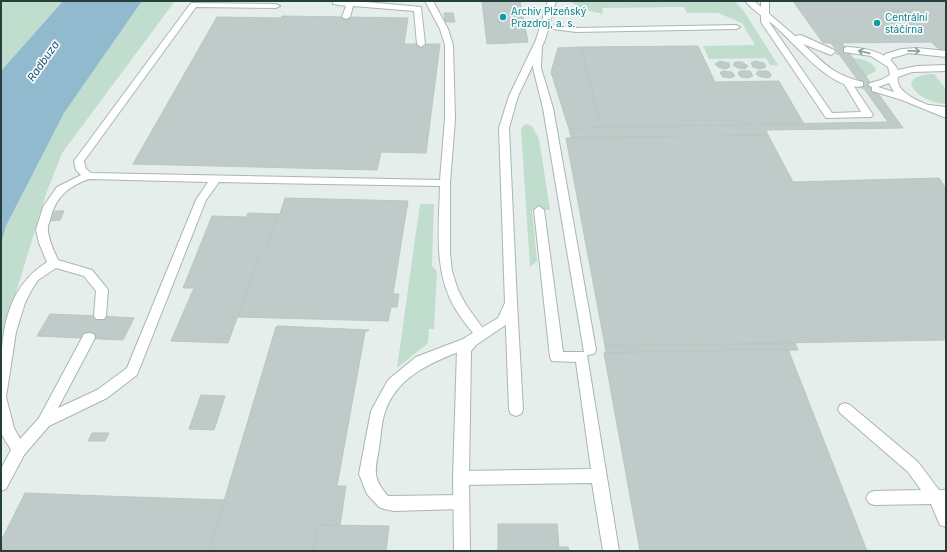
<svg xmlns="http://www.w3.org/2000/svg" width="947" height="552" viewBox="0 0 947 552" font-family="Inter,sans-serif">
<rect width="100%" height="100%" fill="#e6eeec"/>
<g fill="#c0ddcd">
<path d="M1,1h62l-62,70z"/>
<path d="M142,1h33l-113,152 -16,41 -45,148v-98l5,-18 58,-113z"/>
<path d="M570,1h165l8,9 35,55h-8l-4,-7 -57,1 -6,-13 52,-1 -13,-22 -24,-10h-31l-3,-6 -82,1 1,6 -22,-5z"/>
<path d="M853,58c9,1 21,3 23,13l-10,5z"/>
<path d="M934,74l12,15v15c-13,-1 -32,-7 -35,-22 6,-7 14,-8 23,-8z"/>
<path d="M526,124l6,2 7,13 11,71h-18l5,51 -7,6 -9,-139z"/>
<path d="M420,204h14l-2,62 5,5 -3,58h-5l-1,14 -31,25z"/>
</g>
<path fill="#91bacf" d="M63,1h79l-78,112 -58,113 -5,18v-173z"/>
<g fill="#becbc8" stroke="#b8c7c4">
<path d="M482,1h38l8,41 -41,2z"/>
<path d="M793,1h153v50h-5l-10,-9 -108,1z"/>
<path d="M444,13h9l2,9h-10z"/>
<path d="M282,16l126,2 -4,26h36l-14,109 -45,-1 -4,18 -244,-6 84,-147 64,1z"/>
<path d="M831,43h11l61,85 -137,2 2,5 -197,3 -2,-9 32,-2 287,-5z"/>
<path d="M698,46l17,36 64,-1 25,43 -203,3 -20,-80z"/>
<path d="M581,47l20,80 -32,2 -18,-57 7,-24z"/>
<path d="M720,61l9,2 1,4 -5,2 -7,-2 -3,-3z"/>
<path d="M755,61l9,2 2,4 -6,2 -7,-2 -2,-4z"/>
<path d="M735,62h7l6,4 -3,3 -7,-1 -5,-3z"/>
<path d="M722,71l10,1 3,4 -5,2 -7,-1 -3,-4z"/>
<path d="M740,71h10l3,5 -5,2 -7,-1 -3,-3z"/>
<path d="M758,71h10l3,3v2l-3,2 -7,-1 -5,-3z"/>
<path d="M768,135l25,47 146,-4 7,10v152l-341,6 -39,-208z"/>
<path d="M285,198l123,3 -15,93h6l-2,13h-6l-3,14 -150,-4 23,-65h4l12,-38h3z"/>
<path d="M55,211h9l-4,9 -10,1z"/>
<path d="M248,213l29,1 -12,38h-4l-33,91 -57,-2 23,-53h-11l29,-72 34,1z"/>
<path d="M50,314l50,2 34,2 -11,22 -86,-4z"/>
<path d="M278,326l91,4 -4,2 -28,154h9l-6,40 -22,-1 -5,26h-104l67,-224z"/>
<path d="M795,343l3,7 -192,3 -1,-7z"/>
<path d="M788,349l79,202h-227l-36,-198z"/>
<path d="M201,395l24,1 -11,34 -25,-1z"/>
<path d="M92,433h17l-4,8h-17z"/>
<path d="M25,493l79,3 120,4 -15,51h-208v-10z"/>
<path d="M498,524h59l2,23h9l1,4h-71z"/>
<path d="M318,525l71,1 -3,25h-73z"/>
</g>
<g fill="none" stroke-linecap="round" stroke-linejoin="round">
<g stroke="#bfcbc9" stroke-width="8" stroke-dasharray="8 4.5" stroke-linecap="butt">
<path d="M836,51l11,-1"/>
<path d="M860,84l15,5"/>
</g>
<defs>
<g id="service">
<path d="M333,1h22l66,6 4,37 -4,3 -4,-3 -3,-33 -61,-5 -3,11 -4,2 -4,-2 4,-11 -13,-2z"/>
<path d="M425,1h8l15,28 5,16 2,74 -5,64v70l2,18 6,19 8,15 21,29 -1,3 -5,2 -5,-2c-6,-8 -14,-17 -20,-27 -23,-38 -17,-81 -16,-124l-221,-4 -13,18 -69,175 -30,23 -58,28 -25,29 -18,34 -5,2v-22l10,-19c-3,-6 -9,-13 -10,-19 -1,-14 0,-32 0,-46 0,-48 2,-95 46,-123l-8,-19 -3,-13 7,-23 14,-20 24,-12 -5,-5 -2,-9 117,-158 85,1 4,2 -4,2 -80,-1 -112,154 2,8 5,4 349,7 5,-61v-74l-5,-16zM89,179l119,3 -12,18 -69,168 -30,22 -39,18 37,-70 -1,-4 -5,-1 -5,1 -45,84 -19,21 -6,-11 -8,-31 10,-65 9,-29 6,-12 7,-11 18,-12 28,8 12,15 -2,25 2,3h8l2,-3 2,-26 -2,-3 -14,-17 -34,-10c-4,-9 -9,-19 -10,-29 -1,-5 2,-10 3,-15 6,-20 18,-30 38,-37z"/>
<path d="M761,1h8v21l63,91 29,-1 -18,-30 4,-3 4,3 22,33 -2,2 -45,1 -65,-96z"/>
<path d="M542,24l34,4 160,-3 4,2 -4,2 -160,3 -31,-4h-3z"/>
<path d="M538,42l4,3 -1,23 12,40 43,242 -2,4 -7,1 32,196h-16l-11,-68 -131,2 -5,-2 -3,-5 3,-5 5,-2 130,-2 -15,-107 -24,-1 -2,-4 -16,-147 5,-4 5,4 19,142h21l-41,-244 -10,-40 1,-23z"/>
<path d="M917,48l29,3v6l-37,-4 -17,5 -3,5h-6l-1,-2 3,-7 17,-5z"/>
<path d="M930,105l16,2v6l-19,-3v-4z"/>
<path d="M511,298l4,2 2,3 6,107 -2,4 -5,2 -5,-2 -2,-4 -4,-107 2,-3z"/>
<path d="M471,336l5,1 2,4 -2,4c-35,14 -78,27 -91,67 -4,11 -4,25 -6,36 -4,23 -7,30 9,48l73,-1 5,2 3,5 -3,5 -5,2 -67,2 -10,-2 -5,-2 -12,-13 -8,-20 12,-63 17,-31 28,-23z"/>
<path d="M845,403l5,2 68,57 21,28h7v37l-6,-2 -9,-21 -57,1 -5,-2 -3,-5 3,-5 5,-2 47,-1 -13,-18 -68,-59 -2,-4 2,-4z"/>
</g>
<g id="minor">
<path d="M548,1h8l-11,39 -27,56 -9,32 8,175 -10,21 -31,21 -5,6 -2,127 1,73h-16l-1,-73 4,-128 9,-13 32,-19 7,-15 -6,-175 10,-32 27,-56z"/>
<path d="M745,1h9l41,35 6,-1 33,15 1,2 -4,3 -28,-11c23,21 29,30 60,38v4c-29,7 -65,-39 -85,-57 -10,-10 -24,-17 -33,-28z"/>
<path d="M847,47c19,1 42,5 51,23l19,-4 29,-1v6l-34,1 -14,5c-4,19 35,29 48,35v6l-44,-18 -30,-9v-4l-4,-2 2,-2 11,-3 9,-5 -2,-8 -17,-11 -27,-4v-4zM889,83l5,9 -16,-5z"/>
</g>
</defs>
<use href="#service" stroke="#a8b6b4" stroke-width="2"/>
<use href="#minor" stroke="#a8b6b4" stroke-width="2"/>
<use href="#service" fill="#fff" fill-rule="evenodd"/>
<use href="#minor" fill="#fff" fill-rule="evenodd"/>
</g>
<defs><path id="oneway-shaft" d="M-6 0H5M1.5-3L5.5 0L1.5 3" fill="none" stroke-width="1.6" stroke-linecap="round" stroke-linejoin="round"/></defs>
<g stroke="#929f9e">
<use href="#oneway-shaft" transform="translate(914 51) rotate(1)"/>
<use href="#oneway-shaft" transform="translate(864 52) rotate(-167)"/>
</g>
<g fill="#0f9aa8" stroke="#f6faf9" stroke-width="1.5">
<circle cx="503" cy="17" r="4"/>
<circle cx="877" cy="23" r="4"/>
</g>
<g text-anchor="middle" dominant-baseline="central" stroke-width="3.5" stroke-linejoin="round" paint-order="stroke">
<g font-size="10" fill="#0d838f" stroke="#f6faf9" text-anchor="start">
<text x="511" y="11">Archiv Plzeňský<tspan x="511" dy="12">Prazdroj, a. s.</tspan></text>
<text x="885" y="17">Centrální<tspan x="885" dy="12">stáčírna</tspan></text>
</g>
<g font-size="11" font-style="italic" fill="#225978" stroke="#f6faf9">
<text transform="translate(43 61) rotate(-55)">Radbuza</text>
</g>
</g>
<rect width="947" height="552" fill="none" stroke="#253f3d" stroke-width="4"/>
</svg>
